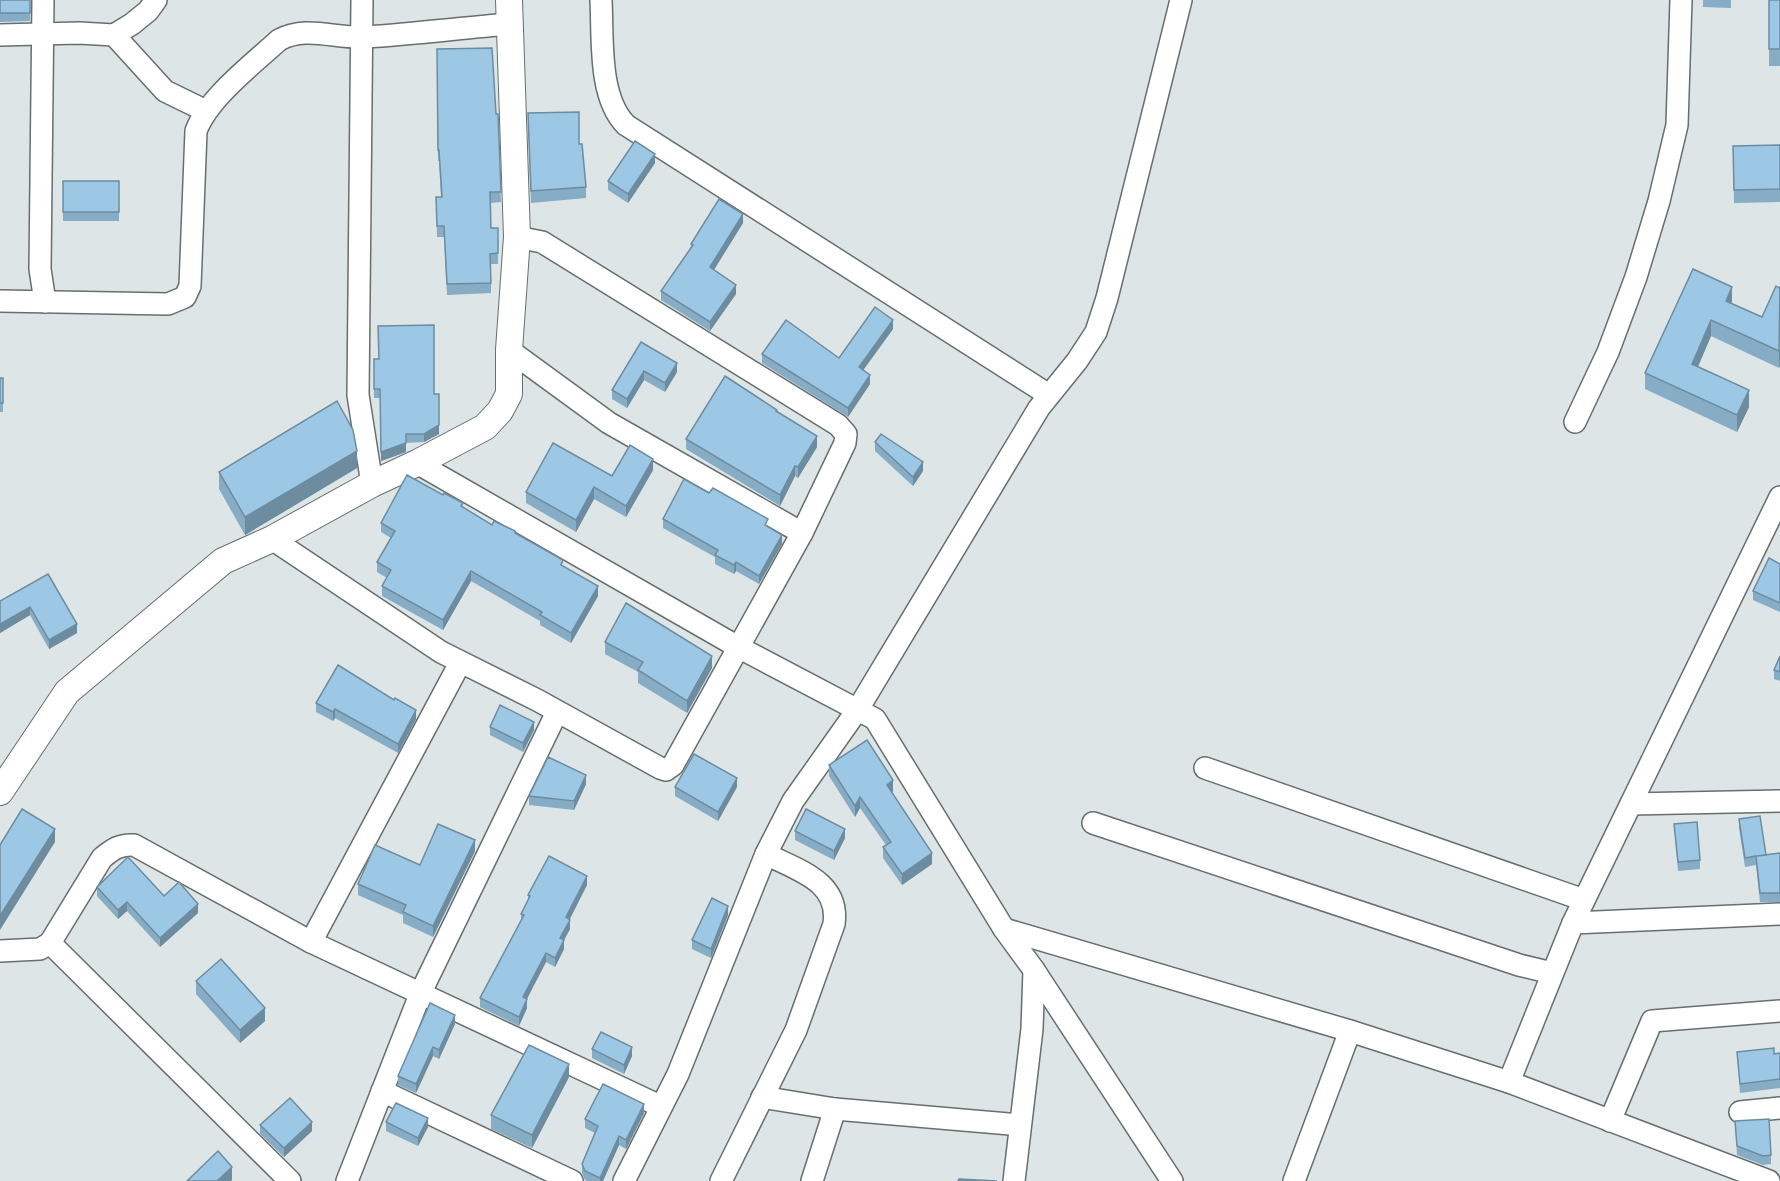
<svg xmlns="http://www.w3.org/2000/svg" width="1780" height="1181" viewBox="0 0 1780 1181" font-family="Literata,serif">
<rect width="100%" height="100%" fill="#dde5e6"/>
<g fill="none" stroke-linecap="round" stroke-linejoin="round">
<defs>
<g id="minor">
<path d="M43,0l-3,269 5,33"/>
<path d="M362,0l-4,395 14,89"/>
<path d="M601,0c2,38 -3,97 25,125l423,270"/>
<path d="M0,35l79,-2 35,2 18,-11 16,-13 8,-11"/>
<path d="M114,35l51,56 41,20"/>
<path d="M0,301l168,3 17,-7 5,-11 6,-155c12,-33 57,-67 83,-91 27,-15 57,-1 86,-3 48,-3 96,-9 144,-13"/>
<path d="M509,350l100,73 193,110"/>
<path d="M1575,422l33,-70 28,-75 23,-76 18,-76 4,-125"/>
<path d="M417,463l321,184 137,72 129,210 346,102 159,51 260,99"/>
<path d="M272,539l169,113 96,48 123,68 6,2 7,-5 129,-232 43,-90 1,-9 -8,-9 -296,-183 -25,-5"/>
<path d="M1205,768l379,132"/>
<path d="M1631,804l149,-3"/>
<path d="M1093,823l426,142 33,8"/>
<path d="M1573,923l207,-9"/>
<path d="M1004,929l30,41 138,211"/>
<path d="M311,942l149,-279"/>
<path d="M50,943l240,238"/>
<path d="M0,951l40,-2 10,-6 52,-85c11,-9 18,-14 32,-13l177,97 349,164"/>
<path d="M1509,1082l64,-159 207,-426"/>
<path d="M382,1091l190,90"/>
<path d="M762,1097l73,12 185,16"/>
<path d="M1740,1112l40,-4"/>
<path d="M1610,1121l42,-100 128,-10"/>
<path d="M347,1181l74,-189 136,-280"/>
<path d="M624,1181l54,-107 88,-220 27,-53 65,-92 181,-301 38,-47 19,-29 11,-34 74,-298"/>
<path d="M721,1181l75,-151 38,-106c6,-43 -37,-54 -68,-70"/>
<path d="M812,1181l23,-72"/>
<path d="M1014,1181l18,-152 2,-59"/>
<path d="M1294,1181l56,-150"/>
</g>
<path id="tertiary" d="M0,792l67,-100 156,-131 49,-22 100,-55 45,-21 68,-36 15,-16 9,-17v-44l8,-113 -8,-237"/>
</defs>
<use href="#minor" stroke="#676e6e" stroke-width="24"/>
<use href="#tertiary" stroke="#676e6e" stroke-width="28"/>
<use href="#minor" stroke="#fff" stroke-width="21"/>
<use href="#tertiary" stroke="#fff" stroke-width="26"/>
</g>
<g fill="#87acc5">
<path d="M0,0h30v21l-30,1z"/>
<path d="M1703,0h28v8l-28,-1z"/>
<rect x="1769" y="0" width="11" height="66"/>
<path d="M437,49l59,65 5,88 -10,1v25h7v36h-7v29l-44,2 -3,-58h-7l-1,-40h5l-2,-36h-1z"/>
<path d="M528,124l51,20 7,43v11l-55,5z"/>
<path d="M1780,145v57l-46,1 -1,-57z"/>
<path d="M655,163l-27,40 -20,-13v-9z"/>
<rect x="63" y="181" width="56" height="40"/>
<path d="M743,223l-29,47 22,24 -26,37 -49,-31v-9l30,-43v-4z"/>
<path d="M1780,286l-1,82 -68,-32 -13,31 51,40 -12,25 -92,-43v-16l87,-69 30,13z"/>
<path d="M893,329l-30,41 7,14 -22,33 -86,-54v-9l77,4z"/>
<path d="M641,342l36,30 -12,20 -21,-12 -17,28 -15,-9v-9z"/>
<path d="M374,359l60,35 5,40 -15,8 -18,1v9l-25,9 -1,-63h-6z"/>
<rect x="0" y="378" width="3" height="34"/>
<path d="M777,412l40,35 -19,31 -3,-2 -15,30 -94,-57v-10z"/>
<path d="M875,442l48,29 -10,15 -38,-35z"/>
<path d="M357,468l-112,67 -26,-46v-17z"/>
<path d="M653,470l-27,47 -32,-18 -18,33 -50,-29v-11l86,-16z"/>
<path d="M463,507l29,18 23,8 48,33 35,30 -27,47 -31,-18v-4l-69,-40 -28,49 -61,-34v-10l5,-8 -10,-6v-10l14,-24 -10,-6v-9z"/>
<path d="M663,519l105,7 14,18 -23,40 -23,-13 -2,3 -19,-10v-7l-52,-29z"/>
<path d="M1780,564v48l-27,-12v-9z"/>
<path d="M48,574l29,59 -28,16 -19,-34 -30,18v-32z"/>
<path d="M605,642l107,26 -25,45 -49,-30v-11l-33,-18z"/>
<path d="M1780,656v25l-6,-2v-9z"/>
<path d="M316,703l100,16 -18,34 -63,-35 -2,3 -17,-9z"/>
<path d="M490,727l44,3 -11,22 -33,-17z"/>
<path d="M829,765l64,26 -1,2 40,71 -30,21 -19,-27v-11l3,-2 -26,-37 -5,9 -26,-41z"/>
<path d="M586,784l-12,26 -45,-5v-9z"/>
<path d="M675,787h62l-19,34 -43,-25z"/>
<path d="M1739,819l27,36 14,-2v49h-20l-4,-37 -11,2 -6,-39z"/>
<path d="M1674,824l26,36v9l-22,2z"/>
<path d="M795,831l50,7 -11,22 -39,-20z"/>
<path d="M475,851l-42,86 -30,-14v-8l-45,-20v-11l62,-19z"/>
<path d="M587,885l-17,34v10l-6,11v9l-9,18 -9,-5 -19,37v9l-8,18 -39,-19v-9l41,-78v-6l7,-14v-5z"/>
<path d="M97,887l67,9 34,17 -38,34 -33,-36 -9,8 -21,-23z"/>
<path d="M728,915l-17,43 -19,-9v-9z"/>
<path d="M196,981l69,40 -25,22 -44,-49z"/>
<path d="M455,1024l-16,35 -6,-3 -17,37 -18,-8v-9z"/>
<path d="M592,1049l40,7 -8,18 -32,-16z"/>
<path d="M1737,1052l43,1v35l-40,5z"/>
<path d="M569,1077l-37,71 -41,-19v-14z"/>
<path d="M644,1113l-18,36 -7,-4 -16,36h-16l-2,-1 -3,-7v-9l13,-31 -10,-5v-9z"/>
<path d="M1735,1121l36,34v9l-8,1 -26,-10z"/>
<path d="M386,1122l42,5 -10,19 -32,-15z"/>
<path d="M260,1125l52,6 -28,26 -24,-23z"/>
</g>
<g fill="#6e8ca0">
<path d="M655,154v9l-27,40v-9z"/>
<path d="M743,214v9l-33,53v-9z"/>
<path d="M736,285v9l-26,37v-9z"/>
<path d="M1732,287v16l-6,-2z"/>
<path d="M893,320v9l-34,47v-9z"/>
<path d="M1711,320v16l-19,44v-16z"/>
<path d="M1780,350v16l-1,2v-17z"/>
<path d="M677,363v9l-12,20v-9z"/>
<path d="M644,371v9l-17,28v-9z"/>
<path d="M870,375v9l-22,33v-9z"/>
<path d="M1749,390v17l-12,25v-17z"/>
<path d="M439,425v9l-15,8v-8z"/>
<path d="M817,436v11l-19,31v-11z"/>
<path d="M406,443v9l-25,9v-9z"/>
<path d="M357,451v17l-112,67v-18z"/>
<path d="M653,459v11l-27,47v-11z"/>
<path d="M923,462v9l-10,15v-9z"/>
<path d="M795,466v10l-15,30v-11z"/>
<path d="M594,487v12l-18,33v-12z"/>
<path d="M782,535v9l-23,40v-8z"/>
<path d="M736,562v9l-2,3v-9z"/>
<path d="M471,571v10l-28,49v-10z"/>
<path d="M598,586v10l-27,47v-10z"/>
<path d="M30,607v8l-30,18v-9z"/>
<path d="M77,624v9l-28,16v-9z"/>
<path d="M712,656v12l-25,45v-12z"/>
<path d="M335,709v9l-2,3v-9z"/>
<path d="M416,710v9l-18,34v-9z"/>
<path d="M534,722v8l-11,22v-9z"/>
<path d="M586,775v9l-12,26v-9z"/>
<path d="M737,778v9l-19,34v-9z"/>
<path d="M893,780v11l-6,5v-11z"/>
<path d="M860,797v11l-5,9v-11z"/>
<path d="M55,829v13l-55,88v-14z"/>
<path d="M845,829v9l-11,22v-9z"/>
<path d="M475,840v11l-42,86v-11z"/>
<path d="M932,853v11l-30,21v-11z"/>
<path d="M587,876v9l-21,41v-9z"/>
<path d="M127,902v9l-9,8v-9z"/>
<path d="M198,904v9l-38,34v-9z"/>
<path d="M728,906v9l-17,43v-9z"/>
<path d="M570,920v9l-6,11v9l-9,18v-9l5,-20z"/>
<path d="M546,953v9l-23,44v-9z"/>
<path d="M527,999v9l-8,18v-9z"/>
<path d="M265,1008v13l-25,22v-13z"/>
<path d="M455,1015v9l-16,35v-9z"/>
<path d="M433,1047v9l-17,37v-9z"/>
<path d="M632,1047v9l-8,18v-9z"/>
<path d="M569,1064v13l-37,71v-13z"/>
<path d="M644,1104v9l-18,36v-9z"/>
<path d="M428,1118v9l-10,19v-8z"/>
<path d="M312,1122v9l-28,26v-9z"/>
<path d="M619,1136v9l-16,36h-3v-3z"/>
<path d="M232,1167v13l-1,1h-14z"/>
</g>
<g fill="#9dc8e5" stroke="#6e8ca0" stroke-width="1.5">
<rect x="0" y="0" width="30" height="13"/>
<rect x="1769" y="0" width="11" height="49"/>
<path d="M492,48l4,66h2l3,78h-11l1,36h7v25l-8,1 1,29 -44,1 -3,-58h-7l-1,-29h6l-3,-47h-1l-1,-101z"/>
<path d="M579,112v32h3l4,43 -55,4 -3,-78z"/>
<path d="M635,141l20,13 -27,40 -20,-13z"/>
<path d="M1780,145v44l-46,1 -1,-44z"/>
<rect x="63" y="181" width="56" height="31"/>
<path d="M719,199l24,15 -33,53 26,18 -26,37 -49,-31 32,-46 -2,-1z"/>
<path d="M1693,269l39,18 -6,14 36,16 14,-31 3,2 1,-2 -1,65 -68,-31 -19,44 57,26 -12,25 -92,-42z"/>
<path d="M875,307l18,13 -34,47 11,8 -22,33 -86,-54 24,-34 53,38z"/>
<path d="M434,325v69h5v31l-15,9h-18v9l-25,9 -1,-63h-6v-30h5l-1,-33z"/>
<path d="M641,342l36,21 -12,20 -21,-12 -17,28 -15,-9z"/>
<path d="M725,376l52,34 -1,1 41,25 -19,31 -3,-1 -15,29 -94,-56z"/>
<rect x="0" y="378" width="3" height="25"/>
<path d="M337,401l16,29 4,21 -112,66 -26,-45z"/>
<path d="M881,434l42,28 -10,15 -38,-35z"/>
<path d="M553,443l59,33 18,-31 23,14 -27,47 -32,-19 -18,33 -50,-28z"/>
<path d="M407,475l36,20 1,-2 19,10 -2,3 31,19 2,-4 21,10v2l48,27 -2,5 37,21 -27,47 -31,-18 2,-3 -71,-41 -28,49 -61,-34 9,-16 -14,-8 18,-31 -14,-8z"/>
<path d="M684,479l25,14 4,-5 55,31 -3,6 17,10 -23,41 -23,-14 -2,3 -19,-10 3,-5 -55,-31z"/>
<path d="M1769,558l11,6v39l-27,-12z"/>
<path d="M48,574l29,50 -28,16 -19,-33 -30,17v-23z"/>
<path d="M626,603l86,53 -25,45 -49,-31 5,-8 -38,-20z"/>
<path d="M1780,656v16l-6,-2z"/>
<path d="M338,665l56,35 1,-2 21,12 -18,34 -63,-35 -2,3 -17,-9z"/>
<path d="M500,705l34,17 -11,21 -33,-16z"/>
<path d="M867,740l26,40 -6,5 45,68 -30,21 -19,-27 8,-5 -31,-45 -5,9 -26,-41z"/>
<path d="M694,754l43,24 -19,34 -43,-25z"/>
<path d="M548,757l38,18 -12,26 -45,-5z"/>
<path d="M22,809l33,20 -55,87v-71z"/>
<path d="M806,809l39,20 -11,22 -39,-20z"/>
<path d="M1760,816l6,39 -9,1 23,-3v40h-20l-4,-37 -11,2 -6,-39z"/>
<path d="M1697,822l3,38 -22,2 -4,-38z"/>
<path d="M438,824l37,16 -42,86 -30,-14 3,-7 -48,-21 17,-39 45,20z"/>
<path d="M549,856l38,20 -21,41 4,3 -10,18 4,2 -9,18 -9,-5 -23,44 4,2 -8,18 -39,-19 44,-83 -3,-1 9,-18 -2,-1z"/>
<path d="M128,857l36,39 15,-14 19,22 -38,34 -33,-36 -9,8 -21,-23z"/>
<path d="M712,898l16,8 -17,43 -19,-9z"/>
<path d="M221,959l44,49 -25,22 -44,-49z"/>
<path d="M430,1003l25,12 -16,35 -6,-3 -17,37 -18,-8z"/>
<path d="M601,1032l31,15 -8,18 -32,-16z"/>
<path d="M529,1045l40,19 -37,71 -41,-20z"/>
<path d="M1774,1048v6l6,-1v26l-40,5 -3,-32z"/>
<path d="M603,1084l41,20 -18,36 -7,-4 -19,42 -15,-7 -3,-7 16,-38 -13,-7z"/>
<path d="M290,1098l22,24 -28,26 -24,-23z"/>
<path d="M396,1103l32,15 -10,20 -32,-16z"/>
<path d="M1769,1119l2,36 -8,1 -26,-10 -2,-25z"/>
<path d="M218,1151l14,16 -15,14h-30z"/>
<path d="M959,1179l38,2h-39z"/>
</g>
</svg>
